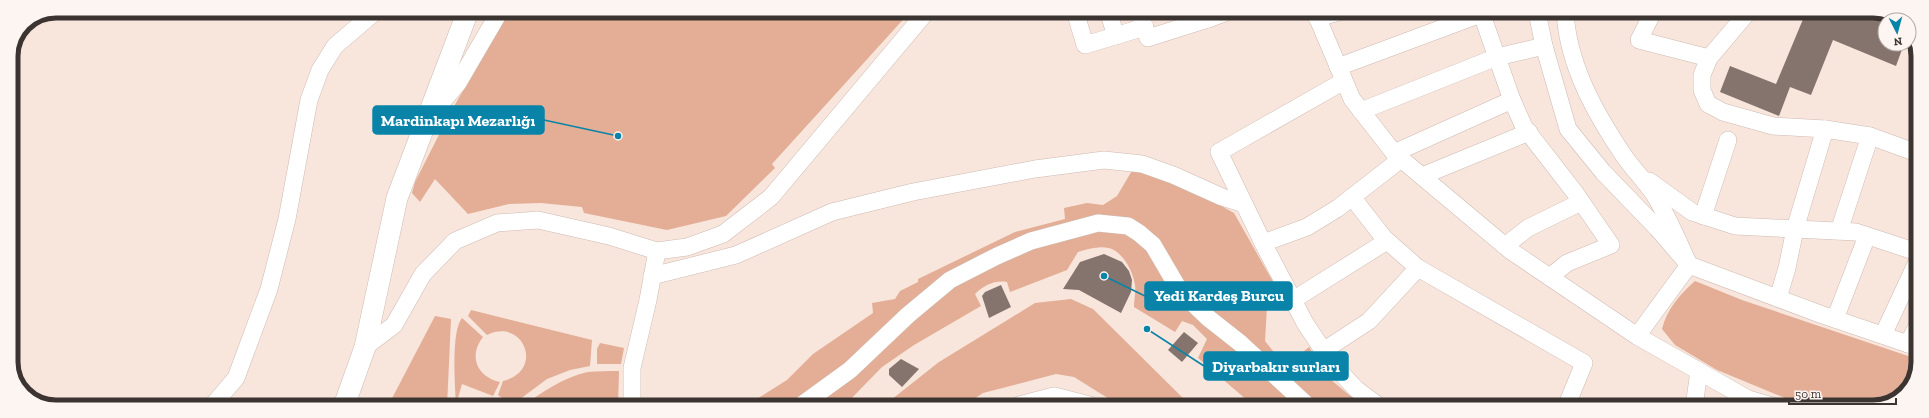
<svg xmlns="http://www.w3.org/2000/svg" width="1929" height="418" viewBox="0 0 1929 418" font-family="'Zilla Slab',serif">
<rect width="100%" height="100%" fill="#f8e5dc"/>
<g fill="#e3ae95">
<path d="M509,11h398l2,2 -137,151 3,4 -49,48 -59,14 -83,-17 -2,-6 -41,-4 -32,1 -41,10 -33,-35 -15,23 -8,-9 3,-11 34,-67z"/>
<path d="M1133,169l58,20 43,24 42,74 -9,19 -2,35 15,19 11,2 18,-15 21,32 18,15 19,13h-86l-10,-9 -8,9h-8l-57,-49 9,-19 -14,-14 -11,-4 -7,11 -41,-25c0,-7 2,-15 1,-22 -2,-14 -12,-33 -26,-37 -11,-2 -21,1 -31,4l-11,18 -57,22 -3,-10c-12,-2 -23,3 -32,12l6,12 -67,39 -32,22 -39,40 -96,-1 8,-6 32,-20 26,-26 60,-41 -1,-10 23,-4 5,-8 18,-9v-3l97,-47 50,-13 -1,-11 23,-5 16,2 14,-9z"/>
<path d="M1695,281l47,19 175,59v11l-15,26 -29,11h-66l-90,-37 -42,-25 -13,-16c5,-20 18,-35 33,-48z"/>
<path d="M1071,299l22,10 99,98h-70l-48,-30 -18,-3 -73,19 -21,14h-80l57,-45 96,-59z"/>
<path d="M471,310l121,30 -2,26 -20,4 -23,9 -35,26 -14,-10 5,-14c42,-10 21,-64 -16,-46l-19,-19z"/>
<path d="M435,316l16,3 -4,87h-59z"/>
<path d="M462,318l21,19c-15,19 -6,40 17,45l-7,14 -31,-12 -6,21c-1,-20 -5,-74 6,-87z"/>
<path d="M600,343l24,5 -3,16h-24v-15z"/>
<path d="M619,371l-1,35h-95c19,-14 41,-29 65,-34 10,-1 21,-1 31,-1z"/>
</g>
<g fill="#85746d">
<path d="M1806,12h57l22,9v23h19l-8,22 -63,-26 -22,55 -21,-8 -11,29 -59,-24 10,-26 46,18z"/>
<path d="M1104,254l18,8 7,9 3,9 -1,12 -10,21 -42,-23 -16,-1 17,-27z"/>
<path d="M1001,285l10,22 -22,11 -7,-22 3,-4z"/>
<path d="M1184,332l14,11 -16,19 -14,-12z"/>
<path d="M901,359l18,10 -17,18 -13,-12v-6z"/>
</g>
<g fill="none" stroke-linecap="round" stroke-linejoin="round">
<defs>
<g id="minor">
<path d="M1075,11l10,34 60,-18"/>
<path d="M1108,11l8,25"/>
<path d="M1139,11l9,27 60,-19"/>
<path d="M1205,12l3,7 19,-7"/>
<path d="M1315,12l37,87 42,54 117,98 126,85 111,63 27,8"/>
<path d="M1481,12l31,88 12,27 52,67 35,51 -44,18 -17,14"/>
<path d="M1565,12c3,53 30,101 59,144 9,13 21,25 30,38 14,23 24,47 35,71l131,49 97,33"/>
<path d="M1653,12l-14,28 70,18"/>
<path d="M1748,12l-39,46 -7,17v15l6,14 15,8 50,14 52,3 45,7 47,17"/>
<path d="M1317,18l22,-6"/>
<path d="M1544,46l24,83 35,43 54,56 32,37 -52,71"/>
<path d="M1338,67l148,-55"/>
<path d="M1344,81l-125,71 44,91 42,80 26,39 25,27 24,18"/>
<path d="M1361,111l136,-54 47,-11 -7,-34"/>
<path d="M432,114l26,-31 42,-72"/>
<path d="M1394,153l118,-53"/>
<path d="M1422,176l107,-44"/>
<path d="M1649,181l43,31 43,14 121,6 61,20"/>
<path d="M1703,216l25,-76"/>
<path d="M1839,231l31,-95"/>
<path d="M1263,243l44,-16 31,-19 63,-49"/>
<path d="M1505,246l23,-18 53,-26"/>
<path d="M1418,268l166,95 -18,44"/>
<path d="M652,276l84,-21 96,-43 81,-20 122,-23 69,-9 38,4 31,11 49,22 22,7"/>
<path d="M1778,298l9,-30 8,-39 30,-100"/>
<path d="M1293,300l94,-59"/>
<path d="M1835,319l32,-83"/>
<path d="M1883,335l34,-73"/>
<path d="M1908,344l9,-18"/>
<path d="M365,347l29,-22 29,-51 32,-33 42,-18 41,-3 71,16 48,15 30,-4 36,-13 48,-37 156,-186"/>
<path d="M1323,351l46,-30 49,-53 -34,-30 -32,-41"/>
<path d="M212,406l24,-28 33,-89 18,-70 22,-119 11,-30 15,-24 41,-35"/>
<path d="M632,406v-38l16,-68 9,-49"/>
<path d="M799,407l51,-37 58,-55 42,-35 47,-24 34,-15 67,-18 30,3 11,7 14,12 27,46 27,26 33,26 69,64"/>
<path d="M1694,407l5,-36"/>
</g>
<g id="tertiary">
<path d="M344,406l21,-59 32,-149 71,-187"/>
<path d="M1020,407l34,-9 35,9"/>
</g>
</defs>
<use href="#minor" stroke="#cebbb3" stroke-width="18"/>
<use href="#tertiary" stroke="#cebbb3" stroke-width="22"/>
<use href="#minor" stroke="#fff" stroke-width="17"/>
<use href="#tertiary" stroke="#fff" stroke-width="21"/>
</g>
<path d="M0 0H1929V418H0ZM56 18H1873A38 38 0 0 1 1911 56V362A38 38 0 0 1 1873 400H56A38 38 0 0 1 18 362V56A38 38 0 0 1 56 18Z" fill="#fcf5f1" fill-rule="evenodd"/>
<path fill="none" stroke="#3c3431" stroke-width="5" d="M56 18H1873A38 38 0 0 1 1911 56V362A38 38 0 0 1 1873 400H56A38 38 0 0 1 18 362V56A38 38 0 0 1 56 18Z"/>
<path fill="none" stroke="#0984a8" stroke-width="1.5" d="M618 136L544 120M1104 276L1145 296M1147 329L1204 366"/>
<g fill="#0984a8" stroke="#fcf5f1" stroke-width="1.5">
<circle cx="618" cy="136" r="4"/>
<circle cx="1104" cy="276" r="4"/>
<circle cx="1147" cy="329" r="4"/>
</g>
<g fill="#0984a8" stroke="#0984a8" stroke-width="1.5">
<rect x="373" y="106" width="171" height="28" rx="4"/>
<rect x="1145" y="282" width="147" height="28" rx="4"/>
<rect x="1204" y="352" width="144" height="28" rx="4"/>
</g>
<g font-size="16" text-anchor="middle" font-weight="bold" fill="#fff">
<text x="458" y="126">Mardinkapı Mezarlığı</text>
<text x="1219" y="301">Yedi Kardeş Burcu</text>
<text x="1276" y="372">Diyarbakır surları</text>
</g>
<g transform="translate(1897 32) rotate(174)"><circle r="19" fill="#fcf5f1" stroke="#afa8a4"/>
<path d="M0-3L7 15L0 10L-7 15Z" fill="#0984a8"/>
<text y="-6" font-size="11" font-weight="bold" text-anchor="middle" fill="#3c3431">N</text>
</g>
<path d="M1789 398v6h107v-6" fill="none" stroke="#3c3431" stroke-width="2"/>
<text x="1795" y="398" font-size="12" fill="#3c3431" stroke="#fcf5f1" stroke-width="3" paint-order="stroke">50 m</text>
</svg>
